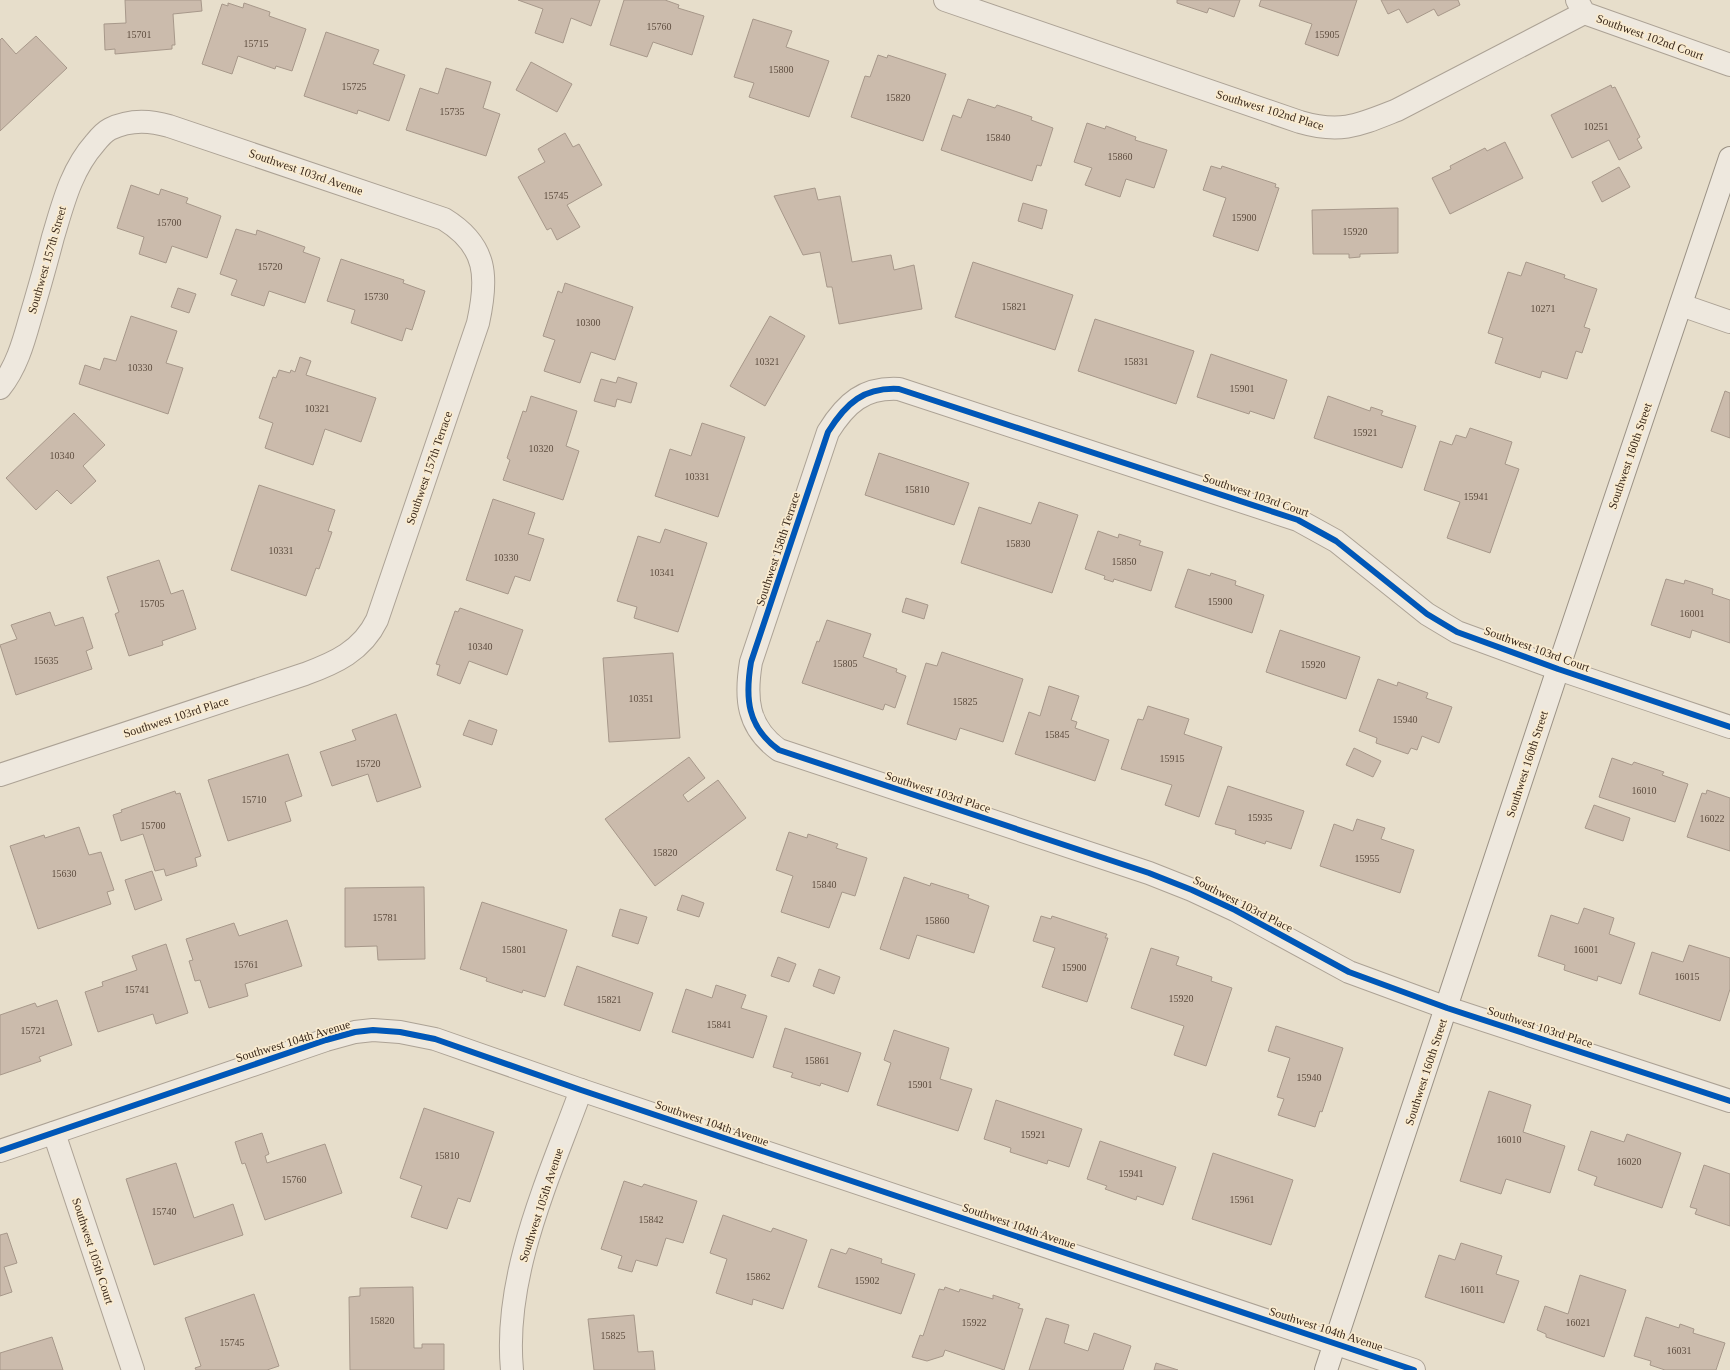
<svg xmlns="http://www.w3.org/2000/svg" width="1730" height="1370" viewBox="0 0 1730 1370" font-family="Georgia,serif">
<rect width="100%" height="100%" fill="#e7decb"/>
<g fill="#cbbbac" stroke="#a7988a">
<path d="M125,0h76l1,11 -29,3 2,31h-3v4l-57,5v-5l-10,1 -1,-26 22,-1z"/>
<path d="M518,0h82l-9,26 -20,-8 -8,25 -28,-10 8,-24z"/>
<path d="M624,0h41l14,5 -1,3 26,8 -12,39 -39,-13 -6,15 -37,-12z"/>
<path d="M1177,0h63l-6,17 -25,-9 -2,5 -30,-10z"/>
<path d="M1261,0h96l-19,56 -33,-12 7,-20 -53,-18z"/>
<path d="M1381,0h77l2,5 -22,11 -4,-7 -27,14 -8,-14 -11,5z"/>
<path d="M228,3l15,5 1,-5 26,9 -1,4 37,13 -14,42 -16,-5 -1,3 -37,-13 -6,18 -30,-10 20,-60 6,2z"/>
<path d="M753,19l39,12 -6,16 43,14 -20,56 -60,-20 5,-14 -20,-6z"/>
<path d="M326,32l53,18 -6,14 32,11 -16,46 -31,-11 -1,4 -53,-18z"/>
<path d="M36,36l31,32 -67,63v-91l2,-2 14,16z"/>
<path d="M878,55l9,3 1,-3 58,19 -23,67 -72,-24 14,-41 5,1z"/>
<path d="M531,62l41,22 -15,28 -41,-22z"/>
<path d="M446,68l45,14 -8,26 17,6 -14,42 -80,-26 14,-42 18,6z"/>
<path d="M1611,85l1,3 3,-1 25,50 -3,2 5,9 -23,12 -10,-20 -37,18 -21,-43z"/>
<path d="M968,99l27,9 2,-3 35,12 -1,3 22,8 -12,38 -4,-1 -5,16 -91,-31 12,-35 8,3z"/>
<path d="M1087,123l18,6 1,-3 30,11 -1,3 32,10 -13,38 -28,-9 -6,18 -35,-12 7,-17 -18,-6z"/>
<path d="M565,133l8,14 6,-3 23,41 -35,20 13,22 -23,13 -6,-12 -4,2 -29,-53 27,-15 -7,-13z"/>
<path d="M1505,142l18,36 -73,36 -18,-36 19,-9 -1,-3 35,-18 2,3z"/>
<path d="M1211,166l10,3 1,-3 54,18 -1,3 4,1 -21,63 -45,-15 13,-38 -23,-8z"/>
<path d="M1619,167l11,20 -28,15 -10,-20z"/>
<path d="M131,185l28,10 2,-6 27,9 -2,5 35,13 -14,42 -35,-12 -6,17 -27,-9 5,-17 -27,-9z"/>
<path d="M815,188l3,12 22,-4 12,66 39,-7 3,15 20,-5 8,44 -83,15 -7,-37h-5l-7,-35 -17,3 -29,-59z"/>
<path d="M1023,203l24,7 -5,19 -24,-8z"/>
<path d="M1398,208v45l-38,1v3l-11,1v-4h-36l-1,-44z"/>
<path d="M236,229l20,6 1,-5 48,17 -2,5 17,6 -15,45 -36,-12 -5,15 -33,-11 6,-15 -17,-6z"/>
<path d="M341,259l63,21 -1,3 22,8 -13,39 -6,-2 -4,13 -51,-18 4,-13 -28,-9z"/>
<path d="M973,262l100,33 -18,55 -100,-33z"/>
<path d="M1526,262l39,13 -1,3 33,11 -13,38 6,2 -8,24 -6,-2 -9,28 -25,-8 -2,7 -45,-15 8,-25 -15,-5 20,-61 13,4z"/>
<path d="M565,283l68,24 -18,53 -24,-8 -11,31 -36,-12 11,-31 -12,-4 15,-45 4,2z"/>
<path d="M178,288l18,6 -7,19 -18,-6z"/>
<path d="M131,316l46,15 -11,32 17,5 -15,46 -89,-30 6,-19 15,5 4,-12 12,3z"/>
<path d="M770,316l35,20 -40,70 -35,-20z"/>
<path d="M1095,319l99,32 -18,53 -98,-33z"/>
<path d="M1211,354l76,26 -13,39 -24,-8 -1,3 -52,-17z"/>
<path d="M300,357l11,4 -5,14 70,23 -15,44 -36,-13 -12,36 -48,-17 8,-25 -14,-5 14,-41 3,1 3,-8 11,3 1,-3 4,2z"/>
<path d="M618,377l19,6 -6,20 -14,-4 -2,8 -21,-6 7,-22 15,4z"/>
<path d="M1725,391l5,2v45l-19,-7z"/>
<path d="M531,396l46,15 -11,35 13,5 -16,49 -60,-20 7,-20 -3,-2 16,-47 3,1z"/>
<path d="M1328,396l42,15 1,-4 12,4 -2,4 35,11 -14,42 -88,-30z"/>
<path d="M74,413l31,32 -22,21 13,15 -25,23 -14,-14 -21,20 -30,-32z"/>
<path d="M702,423l43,14 -27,80 -63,-21 15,-47 21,7z"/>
<path d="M1470,428l42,14 -7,22 14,5 -29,84 -43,-15 13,-36 -36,-12 16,-49 12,4 4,-10 10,3z"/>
<path d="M879,453l90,30 -15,42 -89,-30z"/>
<path d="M259,485l76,25 -7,21 4,1 -13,37 -3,-1 -10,28 -75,-26z"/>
<path d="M493,499l42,14 -7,21 16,5 -14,42 -15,-5 -7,18 -42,-14z"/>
<path d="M1039,502l39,13 -26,78 -91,-30 18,-56 52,17z"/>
<path d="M665,529l42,14 -29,89 -44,-14 3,-11 -20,-6 21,-65 22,7z"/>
<path d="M1098,531l20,7 1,-4 22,7 -2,4 24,7 -12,39 -37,-12 -1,3 -9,-3 1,-3 -20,-7z"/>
<path d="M159,560l12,34 12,-4 13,39 -34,12 1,4 -34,11 -14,-42 4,-2 -12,-35z"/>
<path d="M1188,569l22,7 1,-3 25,8 -1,4 29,10 -12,38 -77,-26z"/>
<path d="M1666,579l18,5 1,-4 28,9 -1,5 18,6v43l-38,-13 -2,8 -39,-13z"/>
<path d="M906,598l22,7 -4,14 -22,-7z"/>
<path d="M460,608l63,22 -16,45 -38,-14 -9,23 -23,-9 3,-10 -4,-1 19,-53 3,1z"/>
<path d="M50,612l5,14 28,-9 10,31 -7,3 6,18 -76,26 -16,-50 17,-6 -6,-14z"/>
<path d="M827,620l44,14 -8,23 34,12 -1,3 10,4 -11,32 -10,-4 -2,6 -81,-27 15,-42 2,1z"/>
<path d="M1280,630l80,27 -14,42 -80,-27z"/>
<path d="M942,652l81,27 -20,63 -43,-14 -4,12 -49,-16 19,-61 11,3z"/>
<path d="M673,653l7,85 -71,4 -6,-84z"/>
<path d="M1378,679l19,7 1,-4 30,11 -2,5 26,9 -13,36 -17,-7 -5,14 -6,-2 -3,6 -32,-11 1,-5 -18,-7z"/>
<path d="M1049,686l30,10 -8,24 6,2 -2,6 34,12 -14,41 -80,-27 14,-42 11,4z"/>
<path d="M1148,706l41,13 -5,15 38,13 -23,70 -34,-12 7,-20 -51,-16 17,-50 5,1z"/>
<path d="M396,714l25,73 -44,15 -9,-28 -36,12 -12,-34 36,-12 -4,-10z"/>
<path d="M469,720l28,10 -5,15 -29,-10z"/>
<path d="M1354,748l27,13 -8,16 -27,-12z"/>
<path d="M288,754l14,42 -17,6 6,19 -63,20 -20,-61z"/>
<path d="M689,757l16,21 -22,17 5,7 30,-22 28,38 -91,68 -50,-67z"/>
<path d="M1612,758l20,7 2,-3 30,10 -2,3 26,9 -13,38 -76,-25z"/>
<path d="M1228,786l76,25 -13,38 -25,-8 -1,3 -30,-10 1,-4 -21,-6z"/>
<path d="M1707,790l23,8v53l-43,-14 15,-44 4,1z"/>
<path d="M175,791l1,3 4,-1 21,63 -6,2 2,8 -31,10 -2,-7 -9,2 -12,-37 -22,7 -8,-26 9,-3 -1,-2z"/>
<path d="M1594,805l36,13 -7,23 -38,-13z"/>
<path d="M1357,819l28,9 -4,11 33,11 -14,43 -80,-27 14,-42 19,7z"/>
<path d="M79,827l10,28 12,-3 13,38 -7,2 4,12 -73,25 -28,-83 34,-11 1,3z"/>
<path d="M789,832l18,6 1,-4 30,10 -2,4 31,10 -12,38 -13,-4 -13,36 -48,-16 12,-36 -17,-6z"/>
<path d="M152,871l10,29 -27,10 -10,-30z"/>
<path d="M904,877l26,9 1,-3 38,12 -1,3 21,8 -15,47 -57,-18 -8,24 -29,-10z"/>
<path d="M424,887l1,72 -47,1 -1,-14 -32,1v-59z"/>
<path d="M682,895l22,8 -5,14 -22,-7z"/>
<path d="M482,902l85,28 -22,67 -22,-7 -1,3 -36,-12 1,-3 -27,-9z"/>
<path d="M1584,908l30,10 -5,16 26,9 -14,41 -23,-8 -1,5 -33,-11 1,-5 -27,-9 13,-41 27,9z"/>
<path d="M620,909l27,8 -9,27 -26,-8z"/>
<path d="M1041,916l10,3 1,-3 55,18 -2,4h3l-21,64 -45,-15 13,-39 -22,-7z"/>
<path d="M287,920l15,46 -57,18 3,12 -39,12 -9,-28 -5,1 -6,-20 4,-1 -7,-21 48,-16 5,13z"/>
<path d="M166,944l22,69 -32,11 -3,-10 -55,18 -13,-40 18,-6 -1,-4 35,-12 -5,-14z"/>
<path d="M1689,945l41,13v31l-10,32 -81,-27 13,-42 31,10z"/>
<path d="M1151,948l28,9 -3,8 36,12 -1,4 21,7 -26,78 -32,-11 10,-29 -53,-18z"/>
<path d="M778,957l18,7 -7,18 -18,-6z"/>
<path d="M577,966l76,27 -13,38 -76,-26z"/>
<path d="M819,969l21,8 -6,17 -21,-8z"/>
<path d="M716,985l30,10 -5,13 26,8 -14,42 -81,-26 14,-43 26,9z"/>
<path d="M57,1000l15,45 -33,12 2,4 -41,14v-60l35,-12 2,4z"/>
<path d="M1276,1026l67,22 -21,64 -2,-1 -5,16 -37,-12 6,-16 -7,-2 13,-39 -22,-7z"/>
<path d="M785,1028l76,25 -13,39 -27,-9 -1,3 -29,-9 2,-4 -20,-6z"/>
<path d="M894,1030l55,18 -9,31 32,10 -14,42 -81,-26 14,-42 -7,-3z"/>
<path d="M1489,1091l42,14 -8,27 42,14 -15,47 -44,-14 -5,15 -41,-13z"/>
<path d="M996,1100l86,29 -13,38 -21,-7 -1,4 -37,-12 1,-4 -27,-9z"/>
<path d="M424,1108l70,24 -24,70 -12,-4 -11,31 -36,-12 11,-31 -22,-8z"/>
<path d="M1591,1131l33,11 3,-8 54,19 -19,55 -68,-23 3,-8 -19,-7z"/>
<path d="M262,1133l7,21 -4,2 2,7 58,-19 17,49 -77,27 -20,-57 -3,1 -7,-22z"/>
<path d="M1100,1141l76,26 -13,38 -26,-9 -1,4 -31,-11 2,-3 -20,-7z"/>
<path d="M1213,1153l80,27 -22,65 -79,-26z"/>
<path d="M176,1163l18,55 39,-14 10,31 -89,30 -28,-86z"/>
<path d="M1704,1165l26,9v52l-35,-12 2,-5 -7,-2z"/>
<path d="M624,1181l18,6 2,-3 53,17 -14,42 -17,-5 -9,28 -21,-6 -4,12 -14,-4 4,-12 -21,-7z"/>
<path d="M723,1215l48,17 2,-4 34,12 -24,69 -30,-10 -1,6 -36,-12 11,-34 -17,-6z"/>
<path d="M7,1233l10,30 -13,4 8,25 -12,4v-61z"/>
<path d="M1461,1243l41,13 -6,18 23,7 -15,42 -79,-26 14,-42 16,5z"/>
<path d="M849,1248l33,11 -1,4 34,11 -14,40 -83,-27 13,-38 15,5z"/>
<path d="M1580,1275l46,15 -22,67 -58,-20v-3l-9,-4 8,-24 23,8z"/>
<path d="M413,1287l1,61h8v-4h22v26h-94l-1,-73 11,-1v-8z"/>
<path d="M945,1287l14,5 1,-3 33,10v-4l27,9 -2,4 5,1 -19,61 -59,-20 -2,6 -16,5 -15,-4 8,-22 3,1 16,-47 5,1z"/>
<path d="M254,1294l25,72 -12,4h-71l-1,-2 6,-2 -16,-48z"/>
<path d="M634,1315l4,37 15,-1 2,19h-61l-6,-51z"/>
<path d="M1646,1317l33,11 1,-4 14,5 -1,4 32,10 -9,27h-51l-15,-5 1,-4 -17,-5z"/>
<path d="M1046,1318l23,7 -5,18 24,8 6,-18 37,13 -8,24h-94z"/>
<path d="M52,1337l11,33h-63v-17z"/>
<path d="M1156,1363l22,7h-24z"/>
</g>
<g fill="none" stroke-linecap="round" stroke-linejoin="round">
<defs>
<g id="street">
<path d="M945,0l355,122c41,12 59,3 97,-12l187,-97"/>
<path d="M1577,0l7,13 146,52"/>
<path d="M1681,305l49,17"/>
<path d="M0,388c16,-20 23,-44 30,-69 8,-27 16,-55 23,-82 10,-33 18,-67 42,-94 4,-5 9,-11 15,-14 20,-10 39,-9 59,-3l275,93c44,27 44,59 34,104l-101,297c-15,31 -42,43 -72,54l-305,101"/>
<path d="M1730,727l-172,-58 -101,-37 -30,-18 -91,-73 -38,-21 -399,-131c-35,-2 -53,14 -71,43l-77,230c-6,36 -4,65 28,88l370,123 43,17 43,20 114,62 98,36 283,93"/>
<path d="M54,1133l79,237"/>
<path d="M0,1151l326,-111 29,-8 18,-2 27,2 35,7 146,51 833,280"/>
<path d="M512,1370c-9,-95 37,-192 69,-280"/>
</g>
<path id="secondary" d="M1326,1370l232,-701 172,-511"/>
</defs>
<use href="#street" stroke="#aca295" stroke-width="24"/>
<use href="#secondary" stroke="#9b9285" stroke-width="24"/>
<use href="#street" stroke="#eee8de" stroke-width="22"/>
<use href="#secondary" stroke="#eee8de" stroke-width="22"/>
<defs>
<g id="cycleway">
<path d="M1730,727l-172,-58 -101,-37 -30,-18 -91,-73 -38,-21 -399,-131c-35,-2 -53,14 -71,43l-77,230c-6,36 -4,65 28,88l370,123 43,17 43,20 114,62 98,36 283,93"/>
<path d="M0,1151l326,-111 29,-8 18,-2 27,2 35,7 146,51 833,280"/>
</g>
</defs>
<use href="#cycleway" stroke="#f9ebd0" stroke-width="8"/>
<use href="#cycleway" stroke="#0057b8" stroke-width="6"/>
</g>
<g text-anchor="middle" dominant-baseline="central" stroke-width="3.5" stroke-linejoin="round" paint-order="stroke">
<g font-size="10" fill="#5f4e40">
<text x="659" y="26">15760</text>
<text x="139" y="34">15701</text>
<text x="1327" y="34">15905</text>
<text x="256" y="43">15715</text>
<text x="781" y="69">15800</text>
<text x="354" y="86">15725</text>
<text x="898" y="97">15820</text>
<text x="452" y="111">15735</text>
<text x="1596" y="126">10251</text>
<text x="998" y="137">15840</text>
<text x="1120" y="156">15860</text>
<text x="556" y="195">15745</text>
<text x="1244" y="217">15900</text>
<text x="169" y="222">15700</text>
<text x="1355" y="231">15920</text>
<text x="270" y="266">15720</text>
<text x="376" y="296">15730</text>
<text x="1014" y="306">15821</text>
<text x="1543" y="308">10271</text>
<text x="588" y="322">10300</text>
<text x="767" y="361">10321</text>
<text x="1136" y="361">15831</text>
<text x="140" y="367">10330</text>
<text x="1242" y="388">15901</text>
<text x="317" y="408">10321</text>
<text x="1365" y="432">15921</text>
<text x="541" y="448">10320</text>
<text x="62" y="455">10340</text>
<text x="697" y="476">10331</text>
<text x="917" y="489">15810</text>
<text x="1476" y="496">15941</text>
<text x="1018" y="543">15830</text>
<text x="281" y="550">10331</text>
<text x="506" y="557">10330</text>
<text x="1124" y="561">15850</text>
<text x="662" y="572">10341</text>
<text x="1220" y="601">15900</text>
<text x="152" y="603">15705</text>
<text x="1692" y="613">16001</text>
<text x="480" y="646">10340</text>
<text x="46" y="660">15635</text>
<text x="845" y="663">15805</text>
<text x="1313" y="664">15920</text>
<text x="641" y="698">10351</text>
<text x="965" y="701">15825</text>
<text x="1405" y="719">15940</text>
<text x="1057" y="734">15845</text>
<text x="1172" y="758">15915</text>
<text x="368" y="763">15720</text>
<text x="1644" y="790">16010</text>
<text x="254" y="799">15710</text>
<text x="1260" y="817">15935</text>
<text x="1712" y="818">16022</text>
<text x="153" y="825">15700</text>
<text x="665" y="852">15820</text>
<text x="1367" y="858">15955</text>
<text x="64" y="873">15630</text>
<text x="824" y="884">15840</text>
<text x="385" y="917">15781</text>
<text x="937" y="920">15860</text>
<text x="514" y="949">15801</text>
<text x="1586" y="949">16001</text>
<text x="246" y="964">15761</text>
<text x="1074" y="967">15900</text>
<text x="1687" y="976">16015</text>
<text x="137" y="989">15741</text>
<text x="1181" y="998">15920</text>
<text x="609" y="999">15821</text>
<text x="719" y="1024">15841</text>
<text x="33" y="1030">15721</text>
<text x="817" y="1060">15861</text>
<text x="1309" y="1077">15940</text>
<text x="920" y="1084">15901</text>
<text x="1033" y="1134">15921</text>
<text x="1509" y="1139">16010</text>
<text x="447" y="1155">15810</text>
<text x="1629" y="1161">16020</text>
<text x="1131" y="1173">15941</text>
<text x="294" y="1179">15760</text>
<text x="1242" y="1199">15961</text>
<text x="164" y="1211">15740</text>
<text x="651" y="1219">15842</text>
<text x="758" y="1276">15862</text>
<text x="867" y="1280">15902</text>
<text x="1472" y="1289">16011</text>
<text x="382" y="1320">15820</text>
<text x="974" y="1322">15922</text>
<text x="1578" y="1322">16021</text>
<text x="613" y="1335">15825</text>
<text x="232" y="1342">15745</text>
<text x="1679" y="1350">16031</text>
</g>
<g font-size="12" fill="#3b2a1c" stroke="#f9ebd0">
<text transform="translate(1650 37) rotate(20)">Southwest 102nd Court</text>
<text transform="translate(1270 110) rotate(17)">Southwest 102nd Place</text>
<text transform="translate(306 172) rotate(19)">Southwest 103rd Avenue</text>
<text transform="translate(47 260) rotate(-74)">Southwest 157th Street</text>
<text transform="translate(1630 456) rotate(-71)">Southwest 160th Street</text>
<text transform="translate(429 468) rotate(-71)">Southwest 157th Terrace</text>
<text transform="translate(1256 495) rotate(19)">Southwest 103rd Court</text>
<text transform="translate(778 549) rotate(-72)">Southwest 158th Terrace</text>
<text transform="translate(1537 649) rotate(20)">Southwest 103rd Court</text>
<text transform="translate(176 717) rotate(-18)">Southwest 103rd Place</text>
<text transform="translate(1527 764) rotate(-72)">Southwest 160th Street</text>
<text transform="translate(938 792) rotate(18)">Southwest 103rd Place</text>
<text transform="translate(1243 904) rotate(27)">Southwest 103rd Place</text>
<text transform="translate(1540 1027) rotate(18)">Southwest 103rd Place</text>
<text transform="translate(293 1041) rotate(-17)">Southwest 104th Avenue</text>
<text transform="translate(1426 1072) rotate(-72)">Southwest 160th Street</text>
<text transform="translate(712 1123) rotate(19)">Southwest 104th Avenue</text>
<text transform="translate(541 1205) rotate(-72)">Southwest 105th Avenue</text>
<text transform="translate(1019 1226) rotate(19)">Southwest 104th Avenue</text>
<text transform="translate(93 1251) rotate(72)">Southwest 105th Court</text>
<text transform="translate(1326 1329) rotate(18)">Southwest 104th Avenue</text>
</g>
</g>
</svg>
